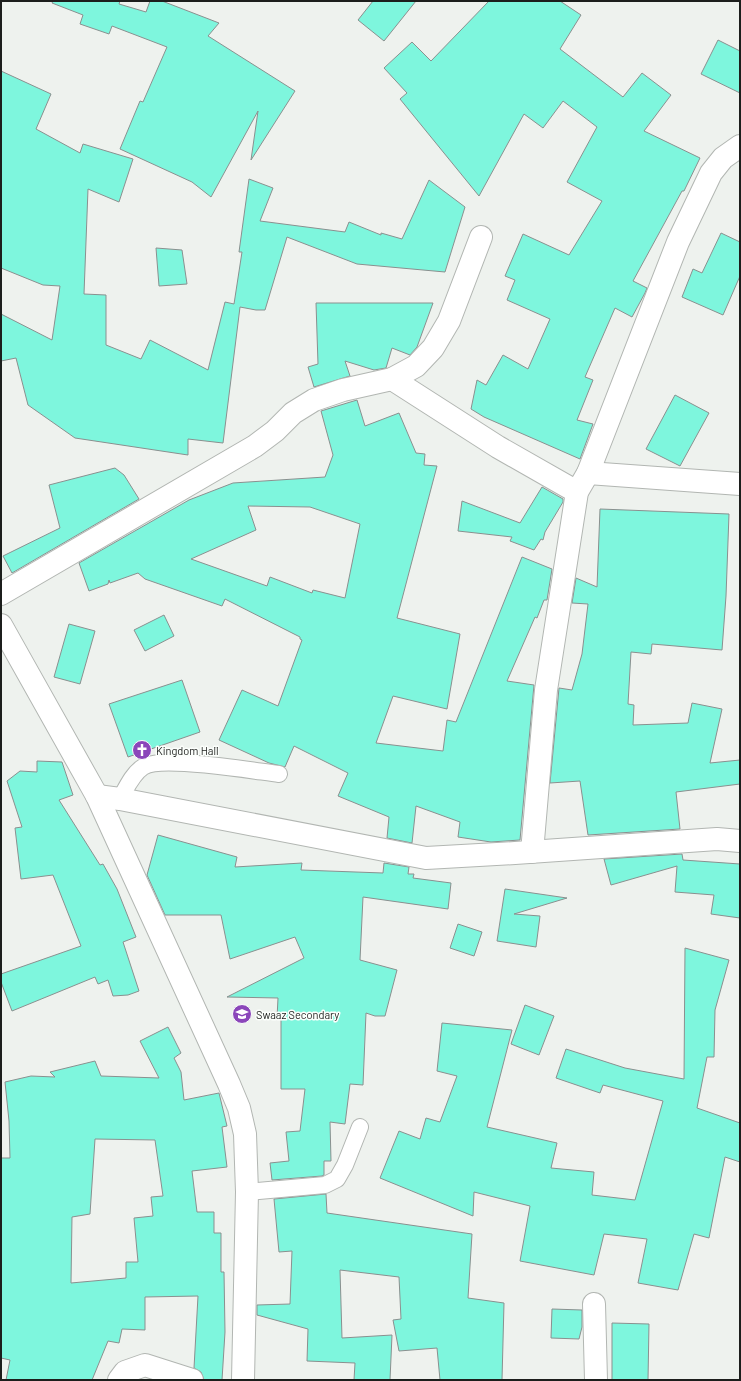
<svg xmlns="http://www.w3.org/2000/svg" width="741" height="1381" viewBox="0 0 741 1381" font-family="Barlow,sans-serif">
<rect width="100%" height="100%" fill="#eef2ee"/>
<g fill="#7ef6dd" stroke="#8a908f" fill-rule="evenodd">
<path d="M53,1h67l-1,3 27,8 4,-11h12l57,22 -11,13 87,55 -44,69 7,-49 -47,86 -19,-15 -72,-33 20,-48 3,1 24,-55 -55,-21 -3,8 -29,-10 3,-9 -31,-12z"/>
<path d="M373,1h43l-32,40 -26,-21z"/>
<path d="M489,1h71l21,14 -21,34 63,48 19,-24 29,22 -27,36 56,27 -16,33h-2l-49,90 14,7 -2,5 -13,24 -17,-9 -30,69 8,3 -16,40 16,4 -13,35 -96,-42 -13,-8 6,-29 9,5 17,-30 25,14 22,-50 -43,-19 8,-20 -10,-4 18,-42 46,21 33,-54 -35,-19 30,-55 -34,-26 -20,27 -19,-14 -45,82 -79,-97 7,-6 -23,-25 28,-26 19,19z"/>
<path d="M718,40l22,11v42l-39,-19z"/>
<path d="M1,71l50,23 -15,35 44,24 3,-9 50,15 -14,43 -31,-13 -4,105 22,1v50l35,14 9,-19 58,30 17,-68 9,2 8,-52h-3l10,-73 24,9 -13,33 85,11 4,-10 32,13v-2l21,6 27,-59 36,27 -20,65 -88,-8 -70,-27 -22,73h-9l-16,-3 -17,136 -35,-4v16l-113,-17 -47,-33 -12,-47 -15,3v-47l51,26 8,-54 -17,-1 -42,-17z"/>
<path d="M721,233l19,9v34l-17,39 -41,-18 11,-28 9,4z"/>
<path d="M156,248l26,2 5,34 -28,2z"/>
<path d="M316,303h117l-16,44 -7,8 -18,-7 -6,20 -12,2 -29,-9 5,15 -36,11 -6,-20 10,-3z"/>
<path d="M675,395l34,18 -29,53 -34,-17z"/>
<path d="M357,400l8,26 34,-13 17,40 9,1 -1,11 13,1 -40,152 63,16 -13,75 -54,-13 -17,47 67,8 4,-31 9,2 66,-165 30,12 -5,31h-3l-7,18 -2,-1 -28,64 27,4 -14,155 -29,2 -33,-5 2,-15 -44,-16 -4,37 -25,-5 2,-21 -51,-21 10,-23 -54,-27 -9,21 -16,-4 -50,-23 23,-50 36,16 24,-66 -2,-1v-2l-75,-38 -3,7 -77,-27 -7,-6 -28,10 -1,-3 -1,4 -19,7 -10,-28 110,-63 44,-17 92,-6 8,-22 -12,-44zM248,506l62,1 50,17 -15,74 -32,-8 -1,3 -42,-16 -3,9 -76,-27 65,-29z"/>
<path d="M115,468l9,7 15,24 -127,74 -9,-17 57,-28 -11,-43z"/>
<path d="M542,487l21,12v3l-18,30 -2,8 -2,-1 -7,11 -24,-9 2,-4 -54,-6 4,-30 58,22z"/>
<path d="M600,509l129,5 -3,82 -4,54 -70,-6 -1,10 -20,-2 -3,52 6,1 -1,20 55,-2 4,-20 30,6 -12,54 30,-3v24l-64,8 4,37 -92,6 -8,-54 -30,2 9,-95 13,2 10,-36 6,-50 -16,-1 4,-25 21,9z"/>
<path d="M164,615l10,21 -29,15 -11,-21z"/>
<path d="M69,624l26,7 -15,53 -26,-7z"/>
<path d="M182,680l18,52 -72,25 -19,-53z"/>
<path d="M37,761l25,1 11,33 -14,5 41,65 3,-1 14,25 19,48 -13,5 16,49 -11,4 -15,1 -5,-16 -10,4 -3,-7 -83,34 -11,-29v-8l80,-28 -28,-71 -32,4 -6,-51 7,-1 -15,-46 13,-10 17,1z"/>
<path d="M158,835l79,22 -2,10 67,-4 -1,7 82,3 1,-10 25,4 -1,7h6l-1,4 38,5 -3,26 -85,-12 -3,63 37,10 -12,46h-10l-9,-3 -3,72 -13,-1 -5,40 -15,-2 1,39h-7v14l-2,1 -50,4 -2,-17 19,-2 -3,-29 14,-1 5,-42h-24v-70l-4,-1 1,-20 -51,-1 77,-39 -9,-21 -65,22 -9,-44h-56l-18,-40z"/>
<path d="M682,854l1,6 57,4v54l-29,-4 3,-19 -39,-3 2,-26 -66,19 -7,-26z"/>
<path d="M505,889l62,9 -53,16 26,2 -4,31 -39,-6z"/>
<path d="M458,924l24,8 -8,24 -24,-8z"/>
<path d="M685,948l44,12 -14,50 -1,47h-7l-10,51 43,15v39l-15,-5 -16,81 -15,-4 -16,56 -40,-7 9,-44 -43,-5 -10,41 -74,-14 10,-55 -56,-14 -1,24 -93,-38 19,-47 21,8 6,-21 14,4 17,-46 -20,-5 5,-48 70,7 -25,97 70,16 -6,25 43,4 -2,23 43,5 28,-99 -60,-16 -3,8 -44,-15 10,-29 59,19 59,11z"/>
<path d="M525,1005l29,11 -15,39 -28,-11z"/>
<path d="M168,1027l13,26 -7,5 7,14 3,28 35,-7 8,33 -5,1 5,40 -35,4 5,41h17v21h7v39h3l1,60 -3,48h-18l-3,-8 -7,-4 4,-72 -53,1v33l-23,-1 -3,14 -11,-2 -16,39h-86l4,-20 -9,-2v-200h9l-1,-37 -4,-39 26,-6 24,1 -5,-5 45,-11 6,15 58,2 -19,-37zM95,1139l60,1 8,56 -12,1 2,19 -19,2 4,44h-12v16l-55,5 1,-66 18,-3z"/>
<path d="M326,1194l1,19 145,21 -4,64 36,5 -2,77h-62l-3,-32 -38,3 -6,-31 8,-1 -2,-42 -59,-7 2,68 50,-3 -2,45h-36l1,-17 -48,-2 1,-32 -51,-14v-10l33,-1 2,-53 -13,1 -5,-53z"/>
<path d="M552,1309l30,1v17l-3,12 -28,-1z"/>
<path d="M612,1323l37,1 -1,56h-36z"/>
</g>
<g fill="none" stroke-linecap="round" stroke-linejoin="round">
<defs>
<g id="service">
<path d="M120,799c6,-10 12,-25 23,-32 18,-12 111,4 136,7"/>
<path d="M247,1192l78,-7 12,-6 8,-14 15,-38"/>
</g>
<g id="minor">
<path d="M392,379l106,68 79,45"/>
<path d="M588,473l152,11"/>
<path d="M1,594l254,-148 20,-15 18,-18 21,-13 29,-10 49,-11 24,-13 17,-18 16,-27 32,-84"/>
<path d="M1,625l96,171 132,288 10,24 6,26 2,58 -4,188"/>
<path d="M97,796l23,3 306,59 89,-5 202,-14 23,2"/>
<path d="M532,852l14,-162 31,-198 11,-19 90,-231 33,-69 12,-15 17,-12"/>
<path d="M594,1304l2,76"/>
<path d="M119,1380l6,-8 20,-7 47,15"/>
</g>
</defs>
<use href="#service" stroke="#b2b6b2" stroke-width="18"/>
<use href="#minor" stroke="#b2b6b2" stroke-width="24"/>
<use href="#service" stroke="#fff" stroke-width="16"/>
<use href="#minor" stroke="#fff" stroke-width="22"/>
</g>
<defs>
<symbol id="church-disc" viewBox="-11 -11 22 22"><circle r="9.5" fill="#8b46ba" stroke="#fcfffc"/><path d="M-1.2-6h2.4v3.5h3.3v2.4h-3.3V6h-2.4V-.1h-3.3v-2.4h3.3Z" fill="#fff"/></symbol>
<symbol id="school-disc" viewBox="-11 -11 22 22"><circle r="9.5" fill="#8b46ba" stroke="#fcfffc"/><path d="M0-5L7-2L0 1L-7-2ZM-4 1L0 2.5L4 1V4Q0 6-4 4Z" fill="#fff"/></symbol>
</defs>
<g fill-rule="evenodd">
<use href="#church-disc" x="131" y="739" width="22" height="22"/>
<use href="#school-disc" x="231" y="1003" width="22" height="22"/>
</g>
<g text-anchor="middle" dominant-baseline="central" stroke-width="3" stroke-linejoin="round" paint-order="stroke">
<g font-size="11" fill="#1c1e1c" stroke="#fcfffc" text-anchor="start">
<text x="156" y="750">Kingdom Hall</text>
<text x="256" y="1014">Swaaz Secondary</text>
</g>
</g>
<rect width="741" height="1381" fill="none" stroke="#1c1e1c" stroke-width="4"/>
</svg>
